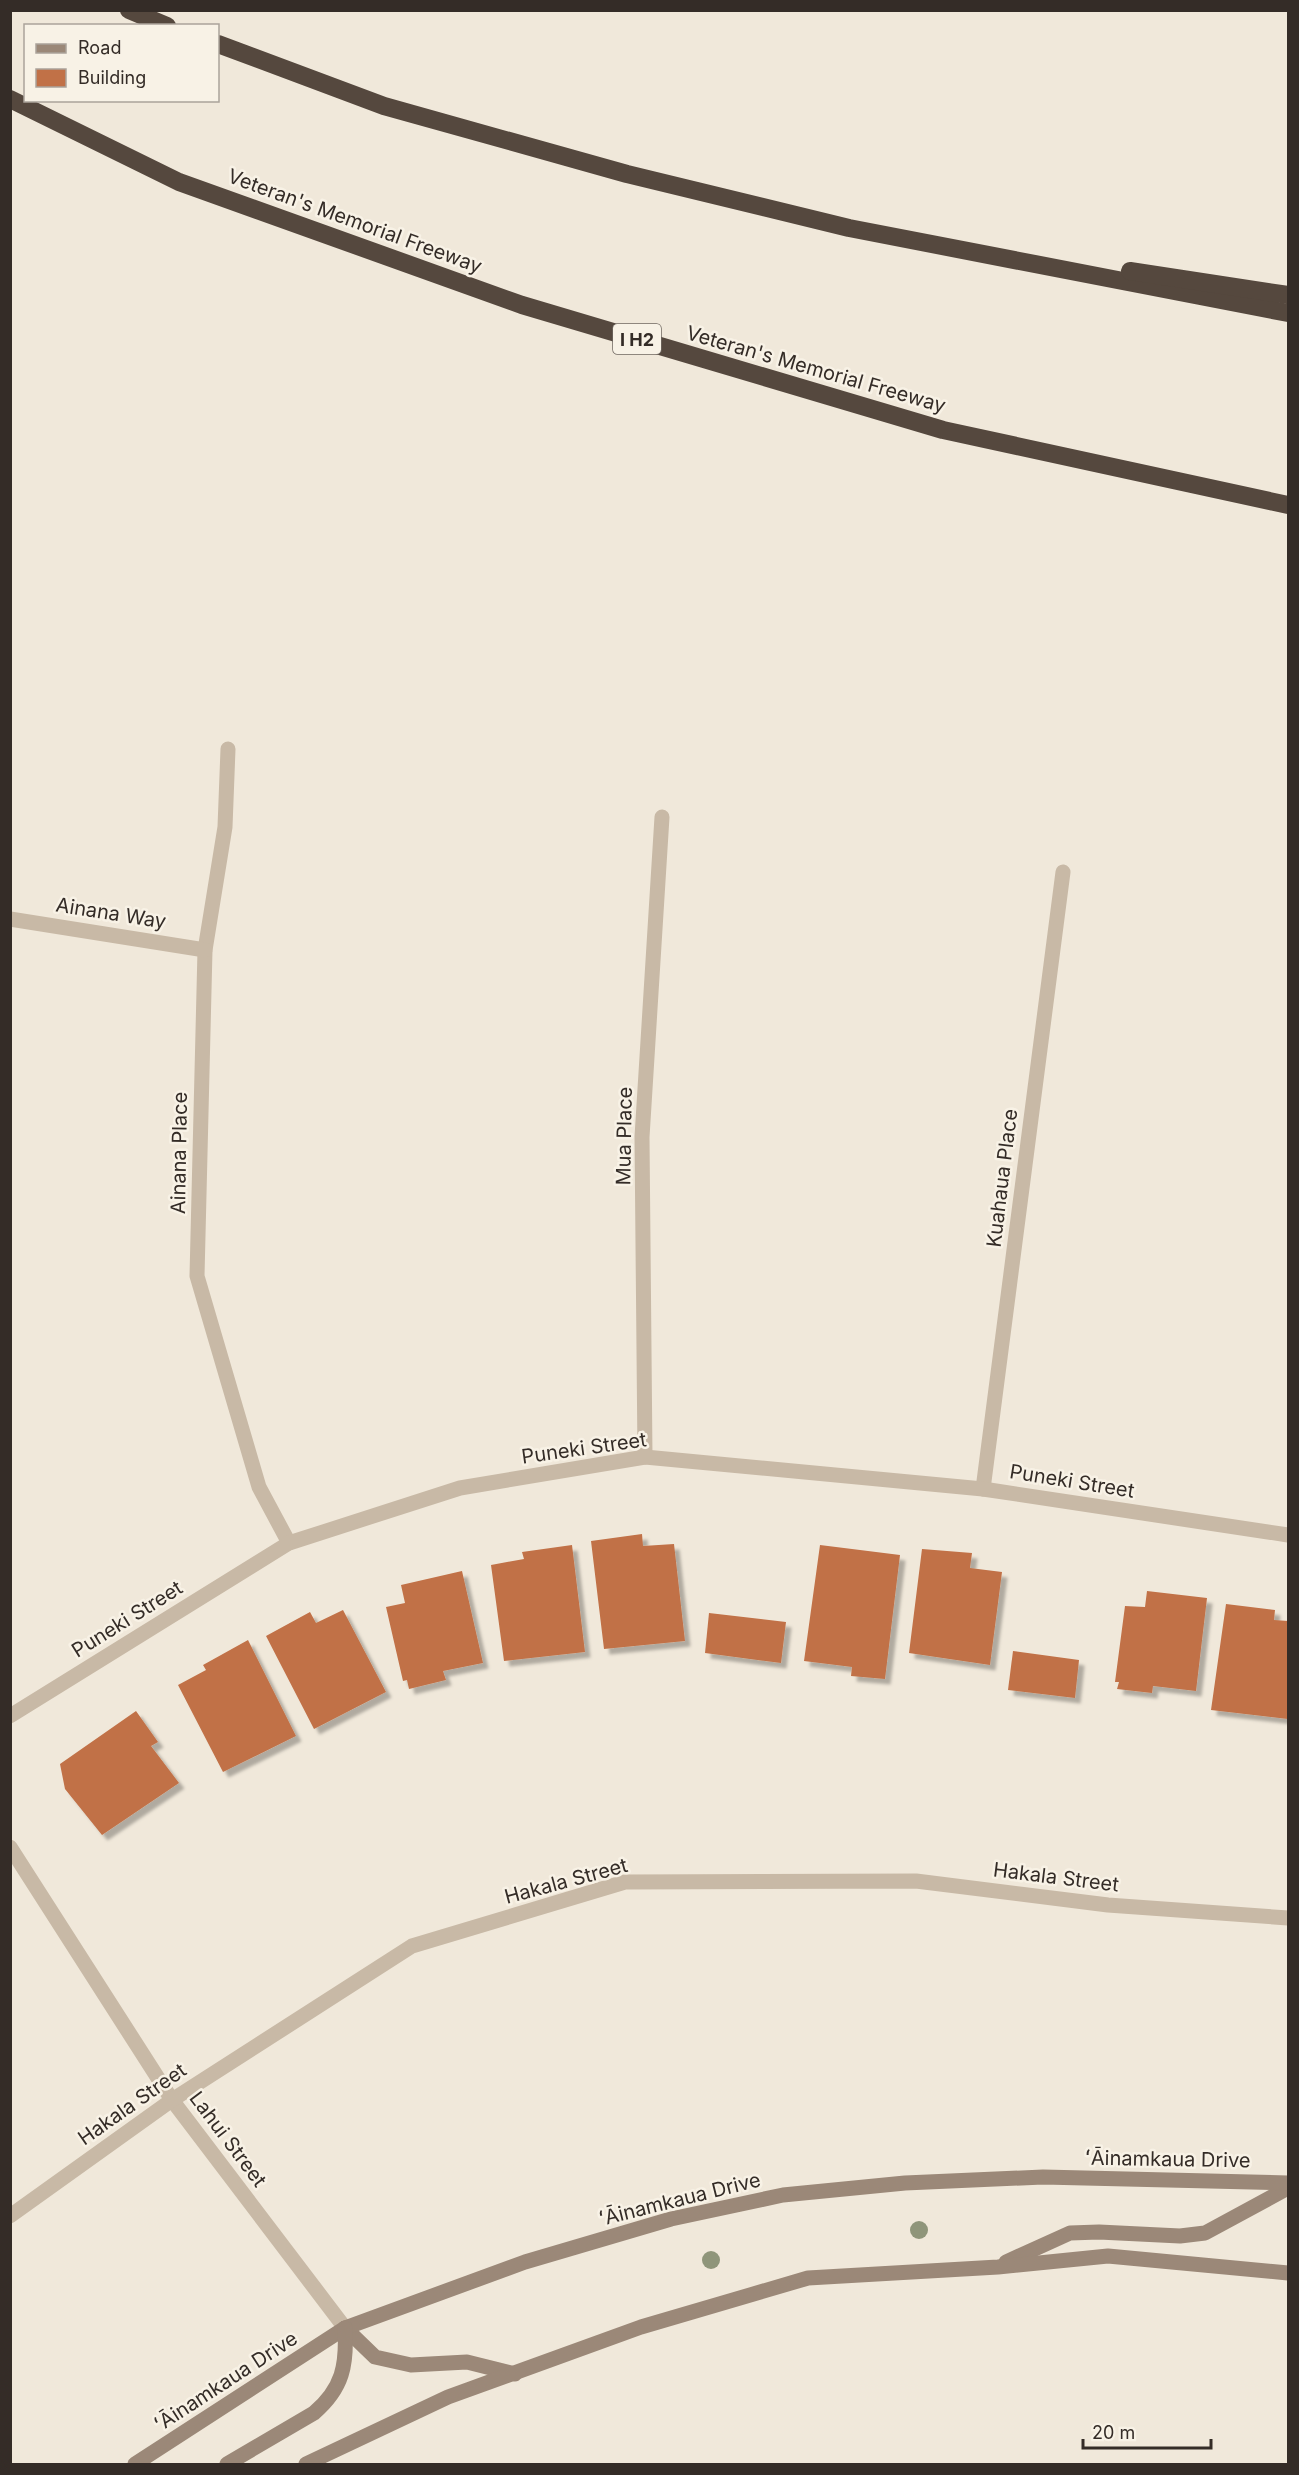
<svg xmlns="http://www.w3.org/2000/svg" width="1299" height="2475" viewBox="0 0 1299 2475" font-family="Inter,sans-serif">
<defs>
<filter id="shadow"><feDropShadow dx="5.5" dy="5.5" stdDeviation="1.5" flood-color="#0004"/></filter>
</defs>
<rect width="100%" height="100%" fill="#f0e8da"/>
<g fill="#c17147" filter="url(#shadow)">
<path d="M642,1534l1,12 31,-2 11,97 -81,8 -13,-108z"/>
<path d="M572,1545l13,107 -81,9 -13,-96 33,-6 -2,-7z"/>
<path d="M820,1545l80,10 -15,124 -34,-3 1,-9 -48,-6z"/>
<path d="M922,1549l50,4 -2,15 32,4 -12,93 -81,-12z"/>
<path d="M462,1571l21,92 -40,8 3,9 -37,9 -2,-9 -4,1 -17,-74 19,-4 -4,-18z"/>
<path d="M1147,1591l60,7 -11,93 -43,-5 -1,7 -35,-4 2,-7h-4l10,-76 20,1z"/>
<path d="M1226,1604l49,6 -1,10 14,1v98l-77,-9z"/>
<path d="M343,1610l43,82 -72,37 -48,-93 44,-24 6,11z"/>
<path d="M709,1613l77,9 -5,41 -76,-10z"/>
<path d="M248,1640l48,96 -73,36 -45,-87 28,-15 -3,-5z"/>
<path d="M1013,1651l66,9 -4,38 -67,-8z"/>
<path d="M136,1711l22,31 -7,4 28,37 -77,52 -37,-46 -5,-25z"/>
</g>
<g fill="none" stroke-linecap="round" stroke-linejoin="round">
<g stroke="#c8b9a6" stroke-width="15">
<path d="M228,749l-3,78 -20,123 -8,326 62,211 30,56"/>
<path d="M10,919l195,31"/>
<path d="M645,1457l-3,-320 20,-320"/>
<path d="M983,1489l80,-617"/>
<path d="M10,1716l279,-173 171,-55 185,-31 338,32 305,46"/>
<path d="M10,1847l162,253 173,228"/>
<path d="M10,2216l162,-116 240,-154 213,-64 291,-1 192,24 180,13"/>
</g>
<g stroke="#9b8878" stroke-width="15">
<path d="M1006,2262l64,-29 29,-1 81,4 25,-3 83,-45"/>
<path d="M345,2328l30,29 36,8 56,-3 48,12"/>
<path d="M135,2464l210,-136 180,-66 146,-43 112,-24 122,-12 138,-6 245,6"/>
<path d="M227,2464l87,-51c29,-25 33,-48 31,-85"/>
<path d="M306,2464l142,-67 193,-70 167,-49 190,-11 110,-11 180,17"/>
</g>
<g stroke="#55483e" stroke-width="18">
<path d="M129,10l38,16"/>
<path d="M218,44l166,62 243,68 222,54 439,85"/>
<path d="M10,99l169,83 343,123 421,125 345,75"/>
<path d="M1130,271l158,24"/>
</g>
</g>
<g fill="#8f957a">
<circle cx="919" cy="2230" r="9"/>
<circle cx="711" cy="2260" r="9"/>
</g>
<g text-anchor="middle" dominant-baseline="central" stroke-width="5" stroke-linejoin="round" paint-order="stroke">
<rect fill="#f8f2e6" stroke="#6f6760" stroke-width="1.5" x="613" y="324" width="48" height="30" rx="4.5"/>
<g font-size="18" font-weight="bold" fill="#342c27">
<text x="637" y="339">I H2</text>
</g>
<g font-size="20" fill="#342c27" stroke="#f8f2e6">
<text transform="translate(355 221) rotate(20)">Veteran's Memorial Freeway</text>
<text transform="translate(816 369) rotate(16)">Veteran's Memorial Freeway</text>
<text transform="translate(111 913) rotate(9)">Ainana Way</text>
<text transform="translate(624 1136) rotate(-89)">Mua Place</text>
<text transform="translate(179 1153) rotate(-89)">Ainana Place</text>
<text transform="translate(1002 1178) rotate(-83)">Kuahaua Place</text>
<text transform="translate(584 1448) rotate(-8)">Puneki Street</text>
<text transform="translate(1072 1481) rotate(9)">Puneki Street</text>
<text transform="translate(127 1619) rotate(-32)">Puneki Street</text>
<text transform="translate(1056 1877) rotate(7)">Hakala Street</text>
<text transform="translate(566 1881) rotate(-15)">Hakala Street</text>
<text transform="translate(132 2104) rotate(-35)">Hakala Street</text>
<text transform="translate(228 2139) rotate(53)">Lahui Street</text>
<text transform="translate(1168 2159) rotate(1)">ʻĀinamkaua Drive</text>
<text transform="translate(680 2199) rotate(-14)">ʻĀinamkaua Drive</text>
<text transform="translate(226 2381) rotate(-33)">ʻĀinamkaua Drive</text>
</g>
</g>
<rect width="1299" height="2475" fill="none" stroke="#342c27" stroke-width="24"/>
<rect x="24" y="24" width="195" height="78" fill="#f8f2e6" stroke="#aaa39a" stroke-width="1.5"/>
<rect x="36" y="44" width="30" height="9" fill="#9b8878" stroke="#aaa39a" stroke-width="1.5"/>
<text x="78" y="54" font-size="18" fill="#342c27">Road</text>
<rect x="36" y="69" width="30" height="18" fill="#c17147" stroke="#aaa39a" stroke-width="1.5"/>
<text x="78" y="84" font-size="18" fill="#342c27">Building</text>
<path d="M1083 2439v9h128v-9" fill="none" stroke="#342c27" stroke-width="3"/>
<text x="1092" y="2439" font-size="18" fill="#342c27" stroke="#f8f2e6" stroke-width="4.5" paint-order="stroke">20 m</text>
</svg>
